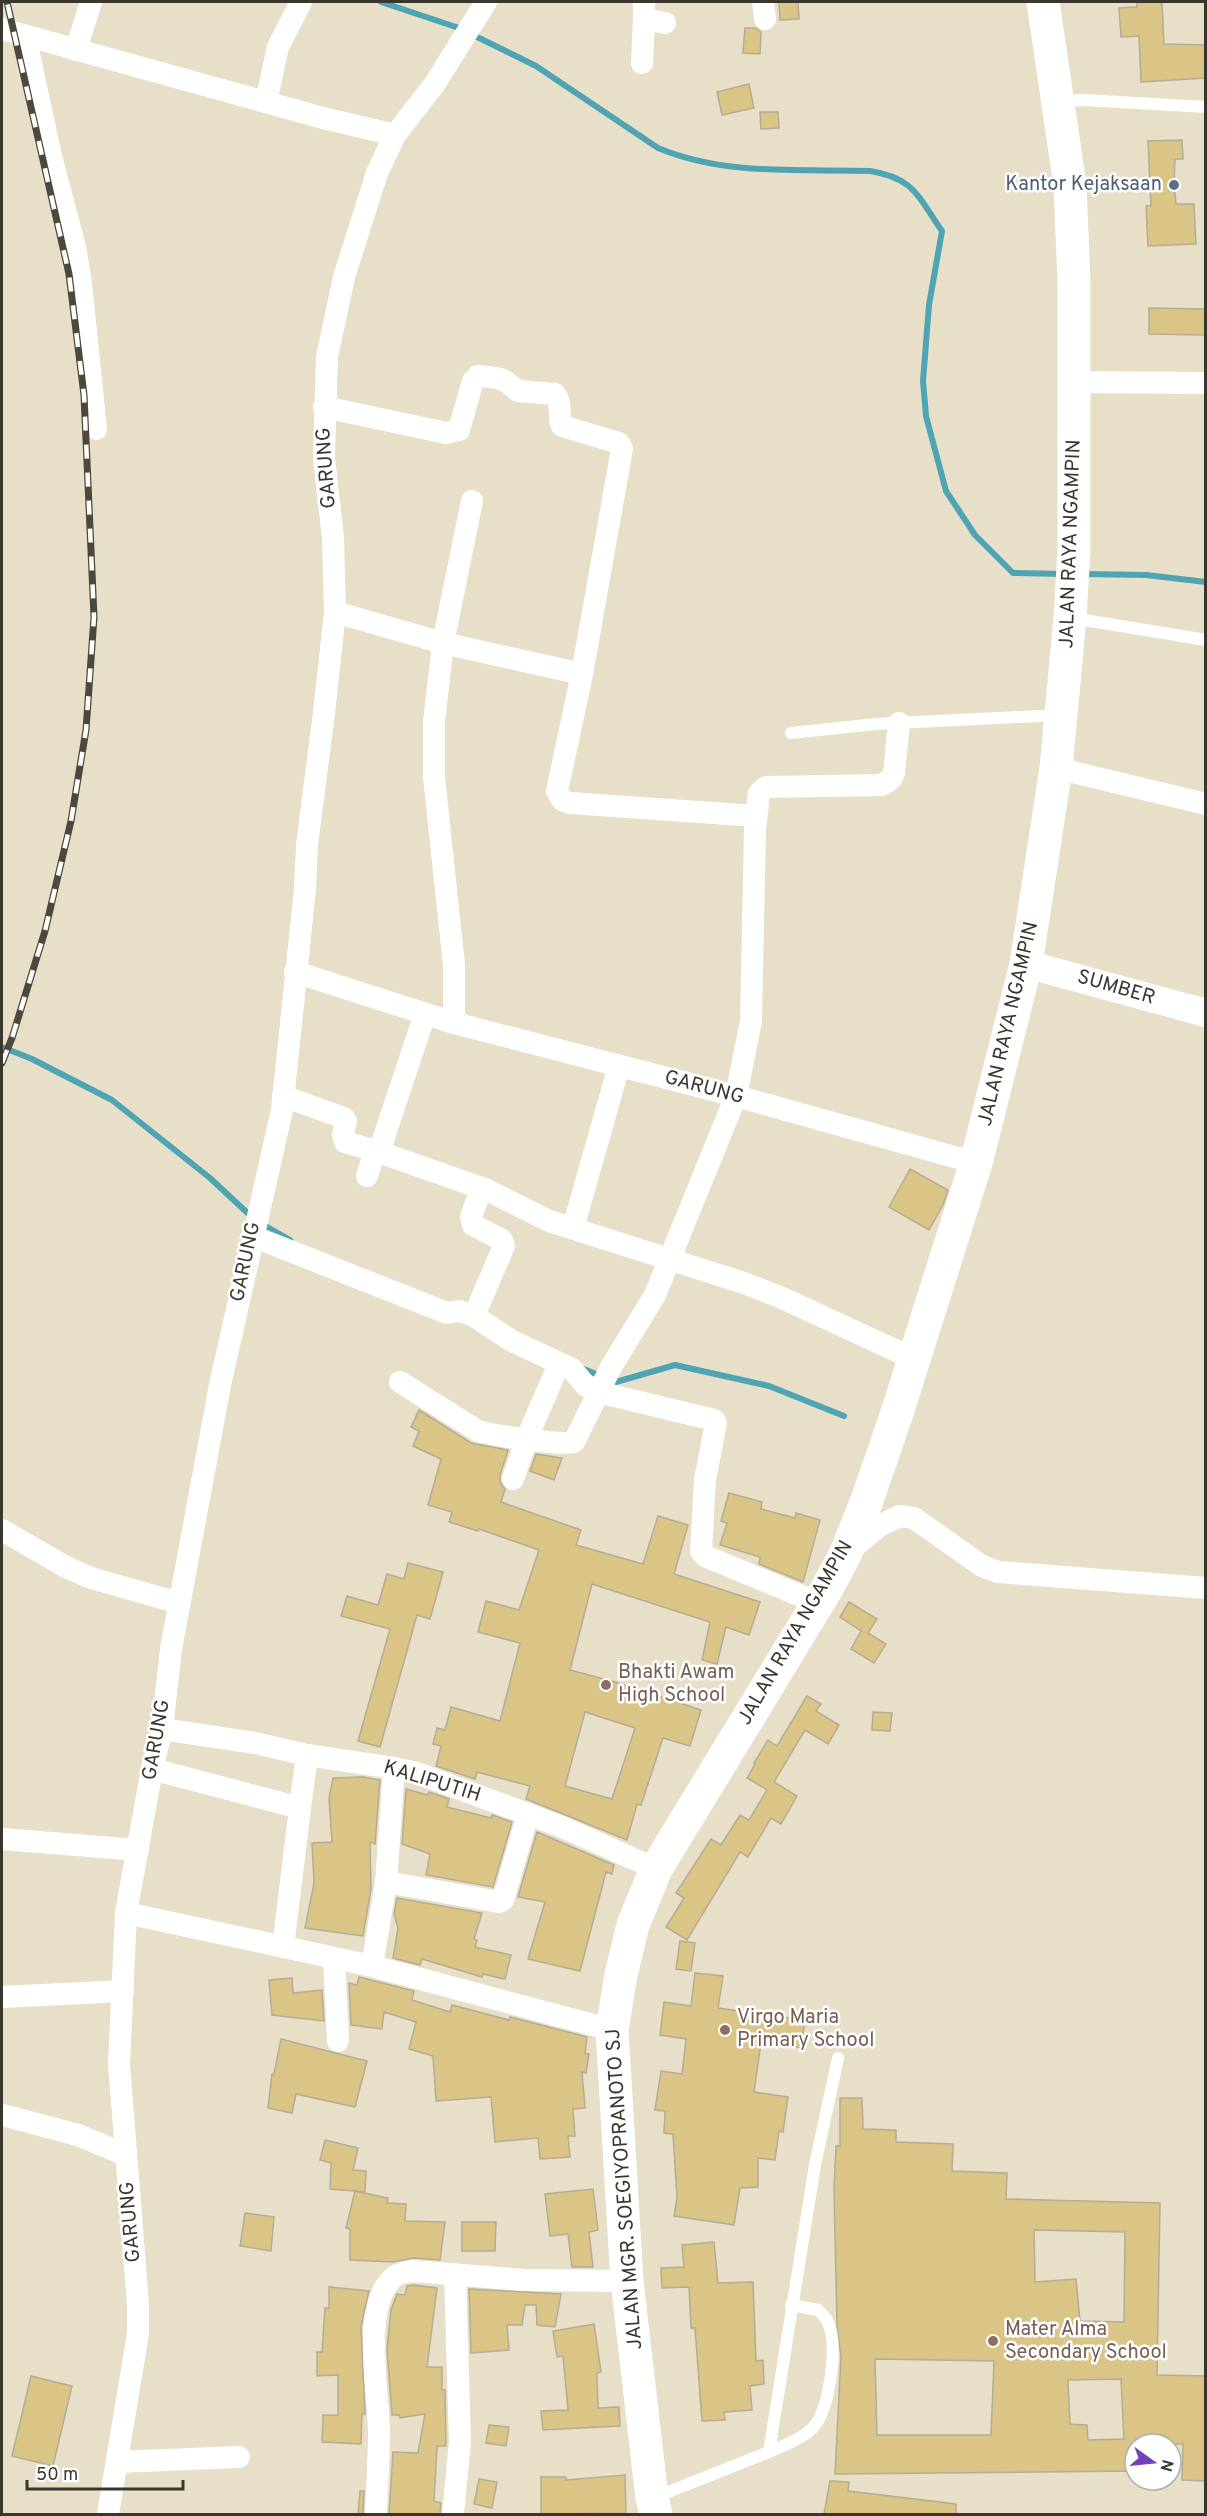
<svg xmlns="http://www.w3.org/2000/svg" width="1207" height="2516" viewBox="0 0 1207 2516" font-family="Overpass,sans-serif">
<rect width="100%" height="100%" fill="#e7dfc7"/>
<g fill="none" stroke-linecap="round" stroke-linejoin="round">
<g stroke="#4ea4b2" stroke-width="6">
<path d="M381,2l81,27"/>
<path d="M471,34l65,32 122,82c67,28 141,21 212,23 45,7 48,26 72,60l-13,74 -6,76 3,35 20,75 29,44 38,38 51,1"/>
<path d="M1083,574l63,1 60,7"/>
<path d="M2,1047l30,12 80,41 98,78 44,41"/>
<path d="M262,1224l28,16"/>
<path d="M581,1368l35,14 59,-17 94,21 75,30"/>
</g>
</g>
<g fill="#dbc586" stroke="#b4ac95" stroke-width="1.5" fill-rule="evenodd">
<path d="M779,2h19l1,17 -19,1z"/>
<path d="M1137,2h25l2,42 42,1v33l-65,4 -2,-46 -18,1 -2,-29 18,-1z"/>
<path d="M745,28h11l5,4 -1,22 -17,-1z"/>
<path d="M749,84l5,24 -32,7 -5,-23z"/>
<path d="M760,112h18l1,16 -18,1z"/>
<path d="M1182,140l1,19h-8l-1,26 2,19h18l2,40 -48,2 -2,-40h5l-3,-65z"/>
<path d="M1149,308l57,1v26l-57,-1z"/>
<path d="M910,1169l38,21 -5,15 -14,25 -40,-23z"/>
<path d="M419,1410l52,33 37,7 -8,25v7l5,7 -4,13 80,28 -5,15 67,19 15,-48 30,9 -14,49 86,28 -11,33 -23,-8 -9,37 -15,-4 8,-38 -118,-38 -22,86 45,12 86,28 -11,36 -27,-8 -22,67 -4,-1 -10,36 -101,-41 4,-13 -53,-14 -2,7 -39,-13 5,-20 -8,-2 4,-16 8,2 6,-23 49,14 20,-78 -42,-11 8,-31 33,9 20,-60 -60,-21 -1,2 -29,-9 3,-10 -24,-7 13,-46 -28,-13 6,-15 -8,-4zM585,1712l50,16 -23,71 -47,-13z"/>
<path d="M536,1454l26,4 -8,22 -24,-9z"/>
<path d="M729,1493l33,9 -1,7 34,9 1,-5 24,7 -17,62 -44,-18 1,-7 -40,-12 7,-22 -6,-2z"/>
<path d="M408,1563l35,9 -13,47 -13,-4 -37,132 -22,-6 32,-112 -49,-13 6,-20 31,9 9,-31 17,5z"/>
<path d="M849,1602l28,17 -9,14 18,11 -12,19 -23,-14 10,-18 -21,-14z"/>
<path d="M807,1696l14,8 -5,7 23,14 -11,19 -23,-14 -31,52 23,14 -16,28 -10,-6 -23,39 -8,-5 -53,88 -21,-13 18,-29 -8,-5 35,-54 10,6 19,-30 9,5 18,-30 -20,-12 8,-14 -1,-1 14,-23 9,6z"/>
<path d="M873,1712l19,1 -2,18 -18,-1z"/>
<path d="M363,1777l17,3 -5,64 -5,-2 1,47 -8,47 -58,-8 9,-45 -2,-40 20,-1 -3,-44 4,-20z"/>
<path d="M406,1789l22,6 1,-3 20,7 -2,8 44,11 1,-3 20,7 -19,65 -67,-12 4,-21 -28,-10z"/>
<path d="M537,1832l77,33 -2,9 -6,-2 -26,99 -52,-12 17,-57 -27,-5z"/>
<path d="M397,1898l85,15 -8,26 3,1 -2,7 36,8 -6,24 -22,-5 -1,3 -60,-18 -2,6 -27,-7 5,-30 -4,-14z"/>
<path d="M680,1941l15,2 -4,28 -15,-2z"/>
<path d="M695,1973l28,3 -5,32 87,12 -4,28 -40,-5 -7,49 34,5 -5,35 -4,-1 -4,29 -17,-2v29l-18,1 -6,37 -60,-9 3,-19 -4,-63 -9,-1 1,-22 -10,-1 6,-39 21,3 4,-35 -26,-4 4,-33 27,4z"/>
<path d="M359,1977l55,14 -2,9 38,12 2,-7 57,15 1,-3 77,20 -2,17h4l-3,19 -4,-1 3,36 -12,1 2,27h-7l2,21 -30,2 -2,-21 -43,4 -4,-45 -55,4 -3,-45 -24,-7 7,-27 -32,-10 -2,17 -31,-4 -2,-42 8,2z"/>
<path d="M292,1978l1,15 29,-3 2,31 -52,-6 -3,-35z"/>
<path d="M281,2039l86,22 -12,46 -59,-13 -4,19 -24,-5 4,-34h2z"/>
<path d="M840,2098h22l1,31 33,1v12l57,2 -1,27 55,2 -1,26 154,4 -3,172 49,1v105l-24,-1 1,-36h-48v27l-300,3 6,-117 -4,-32 -3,-135 2,-44h4zM1034,2230l91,2 -1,90 -44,-1 -4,-42 -41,3zM875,2359l119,2 -3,74h-114zM1121,2379l3,60 -36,1 -1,-15 -17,-1 -2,-44z"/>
<path d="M325,2140l33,8 -5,22 13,1 -1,21 -35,-3 1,-26 -11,-3z"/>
<path d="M593,2189l5,41 -9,2 4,35h-21l-4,-33 -18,2 -5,-42z"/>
<path d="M355,2191l33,7 -1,5 19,1 -1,17 40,1 -5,38 -27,-2 -20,4 -43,-2v-31l-4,-1z"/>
<path d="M245,2213l29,4 -3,34 -31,-5z"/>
<path d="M462,2222h34l-1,29h-33z"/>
<path d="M714,2242l4,41 35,-1 3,79 7,-1 1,24 -14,2 2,24 -28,2 1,8 -23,1 -7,-93h-4l-2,-41 -27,1 -1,-20 23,-1 -2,-22z"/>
<path d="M413,2285l24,3 -10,79h15v23h3l1,56h-9l-3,55 7,2 -1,11h-51l4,-62 25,1 7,-39 -25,4 -1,-3h-7l-5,-66 4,-39 6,-16 8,1 2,-9z"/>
<path d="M329,2287l40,4 -8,35 4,88h-3l-1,30 -39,-2 1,-27h15v-40l-21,1v-24h5l3,-44h4z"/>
<path d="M469,2289l92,5 -6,33 -18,-2 -1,-20h-11l-3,20h-15l2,25 -38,3z"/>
<path d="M594,2324l7,48 -4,1 1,35 21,-1 1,19 -77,4 -2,-19 27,-1 -5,-54 -6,1 -4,-26z"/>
<path d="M31,2376l41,10 -19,80 -41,-10z"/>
<path d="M489,2425l20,2 -3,19 -20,-3z"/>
<path d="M625,2475l1,38 -85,1v-37h25v3z"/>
<path d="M479,2479l18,3 -5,26 -18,-4z"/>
<path d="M830,2481l19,1 -1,9 108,13v10h-132z"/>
<path d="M360,2491h4l-1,23h-5z"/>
</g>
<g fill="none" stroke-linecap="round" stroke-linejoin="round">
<g stroke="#fff" stroke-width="12">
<path d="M1060,101l24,-1 122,7"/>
<path d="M1072,618l134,22"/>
<path d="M791,733l85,-9 184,-9"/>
<path d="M769,2452c15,-7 37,-14 47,-28 14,-21 23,-81 11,-104 -2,-3 -6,-7 -9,-10l-27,-5"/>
<path d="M653,2498l116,-46 46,-287 23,-107"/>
</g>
<g stroke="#fff" stroke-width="22">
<path d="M644,2v17l21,4"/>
<path d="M763,2l2,17"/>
<path d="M2,29l321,89 72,17"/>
<path d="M25,36l26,120 24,91 6,36 15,146"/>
<path d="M76,50l15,-48"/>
<path d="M642,63l2,-44"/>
<path d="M266,102l12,-55 23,-45"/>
<path d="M1075,382l131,1"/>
<path d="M324,407l122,26 13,-3 14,-49 5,-5c23,2 23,1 40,15l37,3c8,10 2,21 7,32l57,17 3,6 -40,225"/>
<path d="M335,612l108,31 139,31 -25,117 5,9 8,3 186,13"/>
<path d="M1056,768l150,36"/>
<path d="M295,972l159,51 282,73 240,67"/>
<path d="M454,1023v-58l-20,-188v-55l9,-79 29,-142"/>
<path d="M283,1096l61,22 2,3 -3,14 2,7 30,9"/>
<path d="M379,1152l108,38 62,31 195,62 36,14 134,62"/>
<path d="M367,1176l8,-25 4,1 46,-138"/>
<path d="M573,1228l46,-162"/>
<path d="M252,1236l185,73 10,4 13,-2 14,5 38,25 60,28 14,17 12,6 116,28 2,3 -11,57 -4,71 4,5 113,47"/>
<path d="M474,1316l30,-70 -2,-6 -29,-15 -2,-9 11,-28"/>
<path d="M400,1382l78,49c14,4 85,15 96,11l37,-75 44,-72 81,-199 15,-75 4,-191 4,-37 7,-6 116,-2 9,-6 3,-6 5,-50"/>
<path d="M513,1479l14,-41 32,-74"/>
<path d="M2,1530l64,37 25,11 88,25"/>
<path d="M849,1551l30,-25 21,-10 14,2 68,48 16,6 208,16"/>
<path d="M162,1729l93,14 52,12 87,13 23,5 143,53 96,43"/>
<path d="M152,1769l148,39 -17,139"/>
<path d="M300,1808l7,-53"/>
<path d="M2,1839l136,11"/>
<path d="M386,1882l113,20 4,-2 25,-86"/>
<path d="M126,1913l246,53 240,64"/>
<path d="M334,1958l4,83"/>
<path d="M372,1966l14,-84 8,-114"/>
<path d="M2,1997l121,-6"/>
<path d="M2,2115l76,20 48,20"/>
<path d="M117,2462l122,-5"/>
<path d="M108,2514l30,-180v-30l-19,-240 7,-151 26,-144 10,-40 9,-80 49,-264 62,-275 23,-221 2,-44 17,-132 11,-101 -2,-74 -9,-80 3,-101 17,-80 33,-104 18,-38 39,-50 52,-83"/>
<path d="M376,2514c1,-27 3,-55 3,-82 0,-39 -19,-129 16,-156 4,-3 12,-4 17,-5l112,9 103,1"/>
<path d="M453,2514l7,-72 -5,-168"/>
</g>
<path stroke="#fff" stroke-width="28" d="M1026,964l180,49"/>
<path stroke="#fff" stroke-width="33" d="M656,2514l-4,-16 -25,-217 -15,-251 9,-55 12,-50 23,-56 170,-279 19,-35 21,-52 31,-90 79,-250 50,-199 30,-196 14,-150 4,-67v-270l-4,-96 -27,-183"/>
<defs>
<path id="rail" d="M2,1063l10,-25 33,-107 26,-110 15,-91 8,-113 -10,-222 -15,-121 -62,-272"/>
</defs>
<use href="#rail" stroke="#4b483d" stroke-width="7"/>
<use href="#rail" stroke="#fff" stroke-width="4.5" stroke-dasharray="14" stroke-linecap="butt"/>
</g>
<circle fill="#5c6f8a" stroke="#fff" stroke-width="2" cx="1174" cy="185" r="6"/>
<g fill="#8d6e63" stroke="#fff" stroke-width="2">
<circle cx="606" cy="1685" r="6"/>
<circle cx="725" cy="2030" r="6"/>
<circle cx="993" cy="2341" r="6"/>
</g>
<g text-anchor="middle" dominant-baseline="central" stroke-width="5" stroke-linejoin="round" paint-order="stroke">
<g font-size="20" fill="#4e5e75" stroke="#fff" text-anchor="end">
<text x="1162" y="185">Kantor Kejaksaan</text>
</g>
<g font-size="20" fill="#39362d" stroke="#fff">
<text transform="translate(327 468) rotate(-94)">GARUNG</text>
<text transform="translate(1071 544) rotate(-88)">JALAN RAYA NGAMPIN</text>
<text transform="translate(1116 988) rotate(16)">SUMBER</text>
<text transform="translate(1009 1024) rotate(-77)">JALAN RAYA NGAMPIN</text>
<text transform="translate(704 1088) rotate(15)">GARUNG</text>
<text transform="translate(246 1262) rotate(-78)">GARUNG</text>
<text transform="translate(796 1633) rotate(-60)">JALAN RAYA NGAMPIN</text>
<text transform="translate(157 1740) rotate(-80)">GARUNG</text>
<text transform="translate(432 1782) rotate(17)">KALIPUTIH</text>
<text transform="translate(625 2189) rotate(-94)">JALAN MGR. SOEGIYOPRANOTO SJ</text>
<text transform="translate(131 2222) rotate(-95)">GARUNG</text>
</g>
<g font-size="20" fill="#785e54" stroke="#fff" text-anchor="start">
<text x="618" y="1673">Bhakti Awam<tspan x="618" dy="23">High School</tspan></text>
<text x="737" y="2018">Virgo Maria<tspan x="737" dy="23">Primary School</tspan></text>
<text x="1005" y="2330">Mater Alma<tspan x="1005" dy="23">Secondary School</tspan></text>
</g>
</g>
<rect width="1207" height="2516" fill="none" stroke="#39362d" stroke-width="6"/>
<g transform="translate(1153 2462) rotate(105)"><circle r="28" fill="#ffffff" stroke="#b0afab" stroke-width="1.5"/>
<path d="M0-4.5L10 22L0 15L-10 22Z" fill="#7340b7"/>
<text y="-9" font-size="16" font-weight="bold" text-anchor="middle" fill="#39362d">N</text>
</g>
<path d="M27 2480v9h156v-9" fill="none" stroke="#39362d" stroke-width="3"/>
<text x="36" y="2480" font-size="18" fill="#39362d" stroke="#ffffff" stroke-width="4.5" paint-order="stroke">50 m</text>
</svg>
